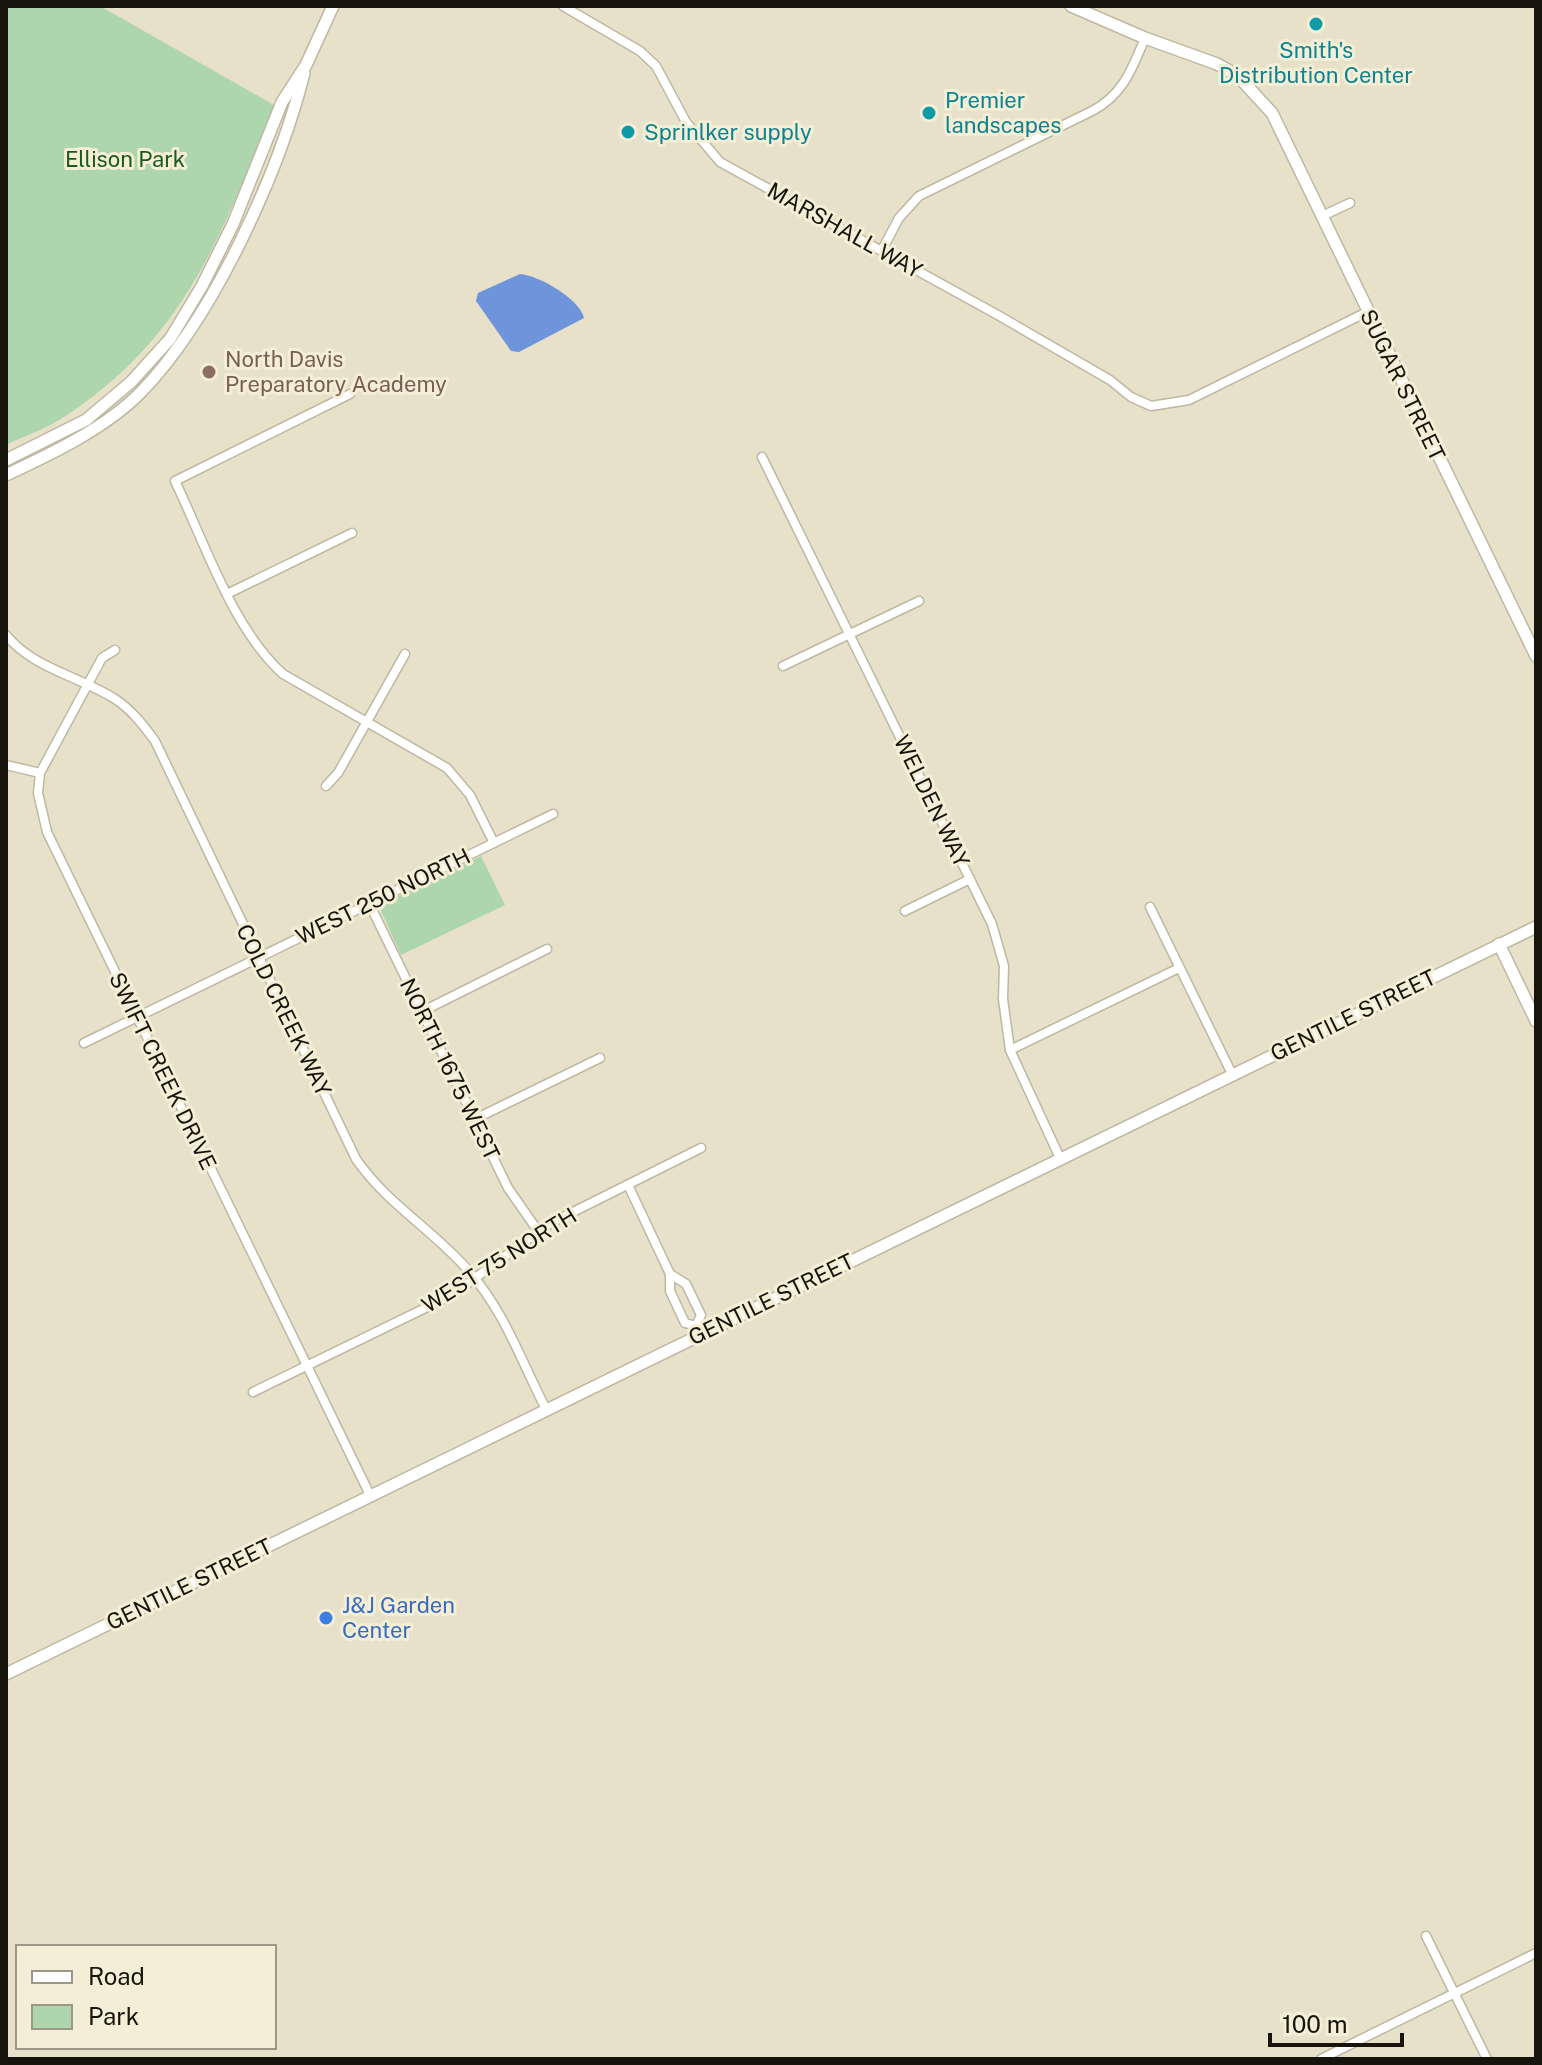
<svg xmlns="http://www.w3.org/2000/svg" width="1542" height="2065" viewBox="0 0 1542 2065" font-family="'Public Sans',sans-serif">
<rect width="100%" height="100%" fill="#e8e1ca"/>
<g fill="#aed6ac">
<path d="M6,6h94l174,99c-52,127 -86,230 -207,310 -18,13 -41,20 -61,30z"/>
<path d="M481,856l24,49 -104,50 -20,-44 3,-8z"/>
</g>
<path fill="#6e94db" d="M520,274c18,1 60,25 64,44l-65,34 -8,-1 -35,-50 2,-8z"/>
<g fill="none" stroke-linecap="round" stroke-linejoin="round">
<defs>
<g id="street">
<path d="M563,6l77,45 16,15 30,56 34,40 276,152 114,66 21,17 20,9 38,-6 178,-88"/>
<path d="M1322,216l28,-13"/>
<path d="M882,250l17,-32 20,-22 173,-85c31,-16 40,-42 53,-73"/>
<path d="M350,394l-175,87c30,62 57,147 108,193l164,94 23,27 24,48"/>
<path d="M762,457l230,467 12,42 -1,33 7,51 50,108"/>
<path d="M229,593l123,-60"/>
<path d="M6,635c28,34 73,41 109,64 17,11 28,26 40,42l201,418c32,46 75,69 112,111 37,42 53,91 78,139"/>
<path d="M115,650l-13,8 -62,115 -2,20 9,39 323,663"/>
<path d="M783,666l136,-65"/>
<path d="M6,765l34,8"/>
<path d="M326,786l12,-13 67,-119"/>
<path d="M369,903l139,285 30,43"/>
<path d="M1150,907l82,167"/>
<path d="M905,911l65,-32"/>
<path d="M423,1011l124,-62"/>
<path d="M84,1043l469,-229"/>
<path d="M1010,1050l169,-82"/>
<path d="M475,1119l125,-61"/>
<path d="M628,1185l42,89v17l15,32 11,3 4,8"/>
<path d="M670,1274l16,10 15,31 -5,11"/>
<path d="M253,1392l199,-97 97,-71 152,-76"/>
<path d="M1426,1936l61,123"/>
<path d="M1321,2059l215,-106"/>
</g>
<g id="secondary">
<path d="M1071,6l74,32 72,26 20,11 35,38 264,543"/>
<path d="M6,460l80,-40 45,-38 39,-43 32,-53 31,-62 49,-122 24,-37 27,-59"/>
<path d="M6,475c45,-21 100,-47 135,-83 72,-74 138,-219 163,-319"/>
<path d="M1499,944l37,77"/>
<path d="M6,1674l1530,-747"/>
</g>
</defs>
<use href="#street" stroke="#beb7a1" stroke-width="11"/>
<use href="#secondary" stroke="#beb7a1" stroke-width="14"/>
<use href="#street" stroke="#fff" stroke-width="8"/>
<use href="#secondary" stroke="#fff" stroke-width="11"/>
</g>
<g fill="#0f9aa8" stroke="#f5eed7" stroke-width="3">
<circle cx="1316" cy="24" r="8"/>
<circle cx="929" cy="113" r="8"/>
<circle cx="628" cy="132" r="8"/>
</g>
<circle fill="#8d6e63" stroke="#f5eed7" stroke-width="3" cx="209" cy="372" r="8"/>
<circle fill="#3f7fe0" stroke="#f5eed7" stroke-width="3" cx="326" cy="1618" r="8"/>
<g text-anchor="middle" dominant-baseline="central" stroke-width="6" stroke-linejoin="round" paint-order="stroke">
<g font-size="22" fill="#0d838f" stroke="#f5eed7" text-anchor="start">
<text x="1316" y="50" text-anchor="middle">Smith's<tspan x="1316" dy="25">Distribution Center</tspan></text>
<text x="945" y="100">Premier<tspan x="945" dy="25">landscapes</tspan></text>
<text x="644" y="132">Sprinlker supply</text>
</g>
<g font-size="22" fill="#1a5b1c" stroke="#f5eed7">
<text x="125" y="159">Ellison Park</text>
</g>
<g font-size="22" fill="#17140c" stroke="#f5eed7">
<text transform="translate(845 230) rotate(29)">MARSHALL WAY</text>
<text transform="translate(1403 385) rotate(64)">SUGAR STREET</text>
<text transform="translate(932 801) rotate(64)">WELDEN WAY</text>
<text transform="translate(383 896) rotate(-26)">WEST 250 NORTH</text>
<text transform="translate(284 1010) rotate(64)">COLD CREEK WAY</text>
<text transform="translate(1353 1015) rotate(-26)">GENTILE STREET</text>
<text transform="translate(450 1069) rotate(64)">NORTH 1675 WEST</text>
<text transform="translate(163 1071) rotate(64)">SWIFT CREEK DRIVE</text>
<text transform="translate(499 1260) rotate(-32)">WEST 75 NORTH</text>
<text transform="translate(771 1299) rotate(-26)">GENTILE STREET</text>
<text transform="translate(189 1584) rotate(-26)">GENTILE STREET</text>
</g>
<g font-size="22" fill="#785e54" stroke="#f5eed7" text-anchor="start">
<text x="225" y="359">North Davis<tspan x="225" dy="25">Preparatory Academy</tspan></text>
</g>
<g font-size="22" fill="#366cbe" stroke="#f5eed7" text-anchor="start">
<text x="342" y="1605">J&amp;J Garden<tspan x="342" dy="25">Center</tspan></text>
</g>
</g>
<rect width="1542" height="2065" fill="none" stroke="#17140c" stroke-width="16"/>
<rect x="16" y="1945" width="260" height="104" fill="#f5eed7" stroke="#9c9786" stroke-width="2"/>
<rect x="32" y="1971" width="40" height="12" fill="#ffffff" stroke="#9c9786" stroke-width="2"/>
<text x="88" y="1985" font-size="24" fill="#17140c">Road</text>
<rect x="32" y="2005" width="40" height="24" fill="#aed6ac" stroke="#9c9786" stroke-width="2"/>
<text x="88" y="2025" font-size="24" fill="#17140c">Park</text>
<path d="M1270 2033v12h132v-12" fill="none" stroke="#17140c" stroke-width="4"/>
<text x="1282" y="2033" font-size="24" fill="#17140c" stroke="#f5eed7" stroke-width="6" paint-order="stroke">100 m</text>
</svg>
